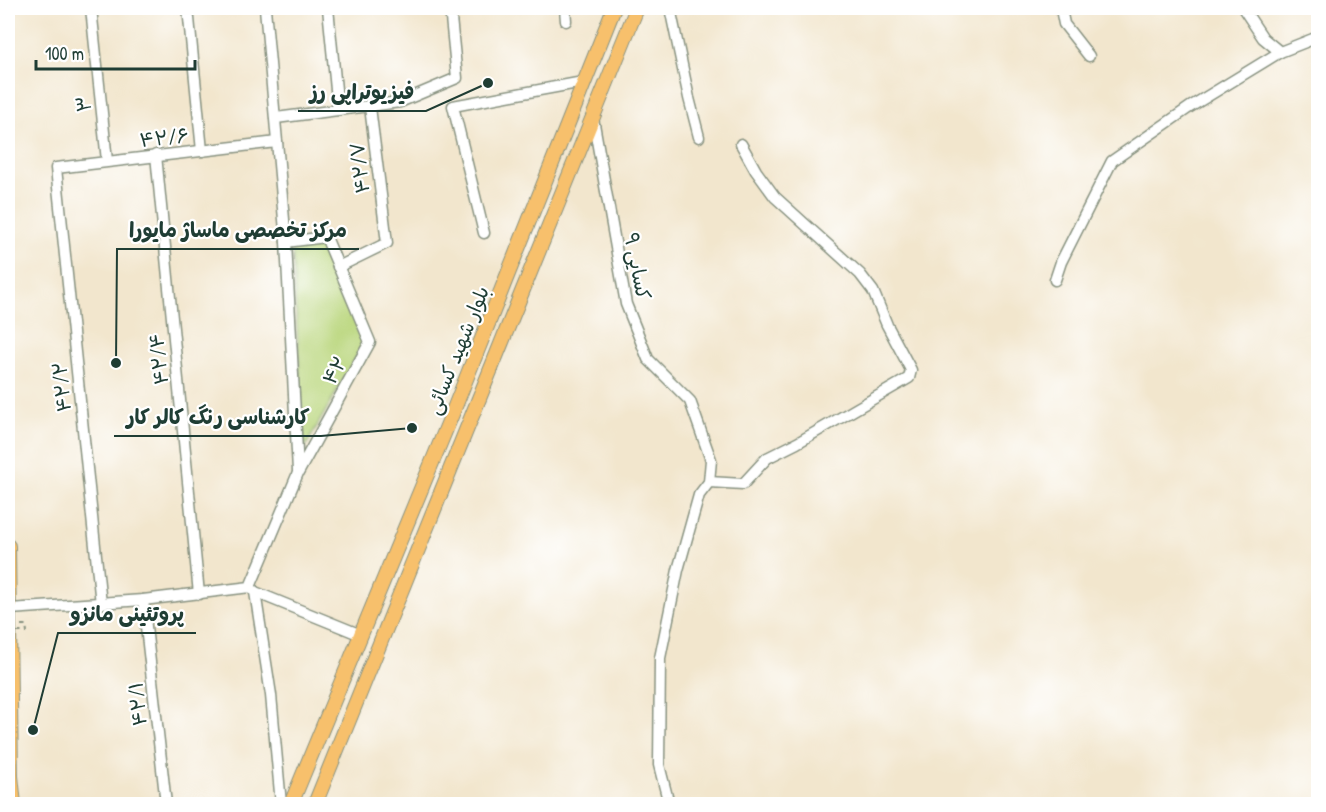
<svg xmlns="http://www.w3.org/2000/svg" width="1326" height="812" viewBox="0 0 1326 812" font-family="'Patrick Hand','Playpen Sans Arabic',sans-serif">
<rect width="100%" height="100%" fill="#fff"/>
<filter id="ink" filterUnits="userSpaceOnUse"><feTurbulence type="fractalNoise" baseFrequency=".0167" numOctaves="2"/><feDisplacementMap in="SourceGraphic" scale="12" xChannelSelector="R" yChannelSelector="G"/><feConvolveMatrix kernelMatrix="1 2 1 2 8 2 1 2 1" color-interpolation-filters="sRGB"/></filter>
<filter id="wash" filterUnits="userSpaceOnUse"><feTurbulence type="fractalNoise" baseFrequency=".008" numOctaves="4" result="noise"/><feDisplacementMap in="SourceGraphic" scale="24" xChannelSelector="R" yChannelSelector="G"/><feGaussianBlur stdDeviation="1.35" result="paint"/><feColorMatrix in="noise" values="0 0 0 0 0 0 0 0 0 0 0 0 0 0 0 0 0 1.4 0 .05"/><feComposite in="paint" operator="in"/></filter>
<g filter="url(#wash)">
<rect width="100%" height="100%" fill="#f2e6cd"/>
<path fill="#b9d67c" stroke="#6c8a58" stroke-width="1.5" d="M321,242l44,100 -61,107 -12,-202z"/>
</g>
<g filter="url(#ink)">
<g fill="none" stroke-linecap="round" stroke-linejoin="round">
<defs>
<g id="minor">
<path d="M91,8l16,153"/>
<path d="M188,8l14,143"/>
<path d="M265,8l21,234 12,229"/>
<path d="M328,8l10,102"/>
<path d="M565,8l1,13"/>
<path d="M670,8l19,90 10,39"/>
<path d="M1066,8l-4,6 2,10 25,32"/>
<path d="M1243,8l20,30 17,14 38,-15"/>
<path d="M276,118l124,-16 57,-24 -7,-70"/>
<path d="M593,118l33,186 22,55 42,42 21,59 -2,22 -10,13 -21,75 -18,88 -1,107 10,39"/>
<path d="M156,155l43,439"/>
<path d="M484,233l-31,-127 130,-24"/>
<path d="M338,267l49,-24 -17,-136"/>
<path d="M1055,280l6,-18 51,-101 78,-54 90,-55"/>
<path d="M709,482l34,2 24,-26 30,-15 112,-65 2,-8 -24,-45 -14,-34 -13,-17 -85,-77 -19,-26 -15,-27"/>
<path d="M250,587l5,5 16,103 10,109"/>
<path d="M255,592l106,43"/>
<path d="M143,600l23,204"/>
<path d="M101,604l-45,-436 221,-26"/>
<path d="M10,609l133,-9 107,-13 48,-114 72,-131 -44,-105 -40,5"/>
</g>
<g id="major">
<path d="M8,546l3,230 3,28"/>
<path d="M291,804l159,-385 164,-411"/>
<path d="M315,804l322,-796"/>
</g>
</defs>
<use href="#minor" stroke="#889280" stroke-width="13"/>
<use href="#major" stroke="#889280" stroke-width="16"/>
<path stroke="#889280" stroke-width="2" stroke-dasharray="4.5 4.5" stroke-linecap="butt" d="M21,625h5l1,7"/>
<use href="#minor" stroke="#fff" stroke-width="10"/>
<use href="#major" stroke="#f7c06c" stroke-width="14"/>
<path stroke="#889280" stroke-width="2" stroke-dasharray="4.5 4.5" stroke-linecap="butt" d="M8,632h19"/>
</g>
</g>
<g text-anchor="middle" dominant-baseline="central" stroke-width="4.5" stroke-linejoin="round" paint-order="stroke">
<g font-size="20" fill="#1f3d34" stroke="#fff">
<text transform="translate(83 104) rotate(-96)">۳</text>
<text transform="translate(164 137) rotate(-6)">۴۲/۶</text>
<text transform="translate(359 168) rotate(-97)">۴۲/۷</text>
<text transform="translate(638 266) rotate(79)">۹ کسایی</text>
<text transform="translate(457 350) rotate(-68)">بلوار شهید کسائی</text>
<text transform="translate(158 359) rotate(-96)">۴۲/۴</text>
<text transform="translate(334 370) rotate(-61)">۴۲</text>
<text transform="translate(61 387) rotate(-96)">۴۲/۲</text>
<text transform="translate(137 704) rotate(-96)">۴۲/۱</text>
</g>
</g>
<path fill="none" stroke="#1f3d34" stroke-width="2" d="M488 83L426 111H298M116 363L117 249H359M412 428L321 436H114M33 730L58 633H196"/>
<g fill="#1f3d34" stroke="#fff" stroke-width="2">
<circle cx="488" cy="83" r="6"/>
<circle cx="116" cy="363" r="6"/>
<circle cx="412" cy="428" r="6"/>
<circle cx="33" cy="730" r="6"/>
</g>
<g font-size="21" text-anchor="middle" font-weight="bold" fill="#1f3d34" stroke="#fff" stroke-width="4.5" stroke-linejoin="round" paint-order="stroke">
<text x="362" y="99">فیزیوتراپی رز</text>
<text x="238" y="237">مرکز تخصصی ماساژ مایورا</text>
<text x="218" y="424">کارشناسی رنگ کالر کار</text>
<text x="127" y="621">پروتئینی مانزو</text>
</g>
<rect width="1326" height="812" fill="none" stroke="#fff" stroke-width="30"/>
<path d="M36 60v9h159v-9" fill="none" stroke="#1f3d34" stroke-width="3"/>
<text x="45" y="60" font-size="18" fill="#1f3d34" stroke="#ffffff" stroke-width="4.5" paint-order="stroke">100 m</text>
</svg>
